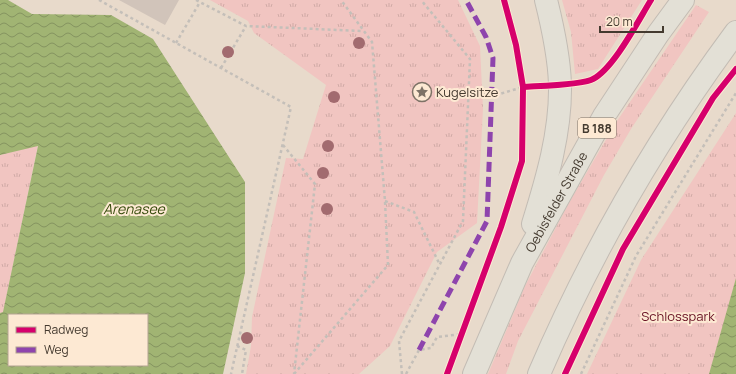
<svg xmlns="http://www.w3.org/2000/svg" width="736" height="374" viewBox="0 0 736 374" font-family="Manrope,sans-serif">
<defs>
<pattern id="grass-tufts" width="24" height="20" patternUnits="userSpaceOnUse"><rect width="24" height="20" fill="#f1c5c1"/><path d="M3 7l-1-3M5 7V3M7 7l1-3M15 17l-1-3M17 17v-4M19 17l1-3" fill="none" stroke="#d0aaa6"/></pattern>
<pattern id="water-waves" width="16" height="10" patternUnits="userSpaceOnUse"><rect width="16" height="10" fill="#a1b473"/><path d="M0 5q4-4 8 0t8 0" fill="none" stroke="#85935f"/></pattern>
</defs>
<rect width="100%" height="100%" fill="#e8dacb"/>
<g fill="url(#grass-tufts)">
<path d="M210,0h248l22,46 3,63 -6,114 -40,29 -47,94 -31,28h-113l5,-28 1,-29 34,-159 17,1 23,-74 -72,-52 -6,-12z"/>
<path d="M562,0h80l-44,69 -23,5 -4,-42z"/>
<path d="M696,5l13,7 -78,117 -27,46 -86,166 -12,33h-18l37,-88 45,-85 47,-80z"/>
<path d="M736,113v261h-149l54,-114z"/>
<path d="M38,145l-35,168h-3v-158z"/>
</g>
<g fill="url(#water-waves)" fill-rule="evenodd">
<path d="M0,0h8l24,14 79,1 42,24 92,143v91l-22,101h-223v-61l3,-1 35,-166 -38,9zM9,315h138v50h-138z"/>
<path d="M736,278v96h-27z"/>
</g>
<path fill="#d1c4ba" d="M119,0h60l-14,25z"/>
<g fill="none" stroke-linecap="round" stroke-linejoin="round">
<defs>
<g id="major">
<path d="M533,224c14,-45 28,-92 27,-140 -1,-29 -7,-56 -14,-84"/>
<path id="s1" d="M474,374l48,-111 82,-147 54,-82 25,-34"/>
<path d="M539,374c52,-121 119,-237 197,-342"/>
</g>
</defs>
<use href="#major" stroke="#c3bcb4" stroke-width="24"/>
<g stroke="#c4bfb9" stroke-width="2.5" stroke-dasharray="3 3" stroke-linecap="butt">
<path d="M99,0l192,107 -60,267"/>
<path d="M196,0l50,26 116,5"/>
<path d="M176,43l24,-41"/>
<path d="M221,68l25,-42"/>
<path d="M436,92h32l25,4 30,-9"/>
<path d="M283,145l32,39 -21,190"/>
<path d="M385,201l29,11 25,51"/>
<path d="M237,346l9,4 -4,24"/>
<path d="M294,374l94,-109 -3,-64 -13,-159 -31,-42"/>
<path d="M402,374l-3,-33 64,-120 7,-162 -49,-59"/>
<path d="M406,374l13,-24 12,-2 6,-11 25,-3"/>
<path d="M581,374l55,-118 100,-163"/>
</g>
<use href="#major" stroke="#e3e0d6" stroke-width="22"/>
<path stroke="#8e44ad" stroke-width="5" stroke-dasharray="10 5" stroke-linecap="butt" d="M419,350l68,-129 6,-163 -7,-21 -20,-37"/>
<defs>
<g id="cycleway">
<path d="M523,87c13,-1 61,-2 70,-8 21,-11 45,-58 58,-79"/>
<path d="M447,374l54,-147 21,-66 1,-74 -7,-42 -12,-45"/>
<path d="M565,374l58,-125 90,-151 23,-29"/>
</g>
</defs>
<use href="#cycleway" stroke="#fde9d3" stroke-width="8"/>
<use href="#cycleway" stroke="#d6006c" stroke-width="6"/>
</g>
<g fill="#a26b6f">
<circle cx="359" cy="43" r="6"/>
<circle cx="228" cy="52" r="6"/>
<circle cx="334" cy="97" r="6"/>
<circle cx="328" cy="146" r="6"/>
<circle cx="323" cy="173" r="6"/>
<circle cx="327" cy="209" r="6"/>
<circle cx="247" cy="338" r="6"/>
</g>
<defs>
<symbol id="sight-ring" viewBox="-11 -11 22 22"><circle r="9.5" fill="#fde9d3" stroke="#7d7266" stroke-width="1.5"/><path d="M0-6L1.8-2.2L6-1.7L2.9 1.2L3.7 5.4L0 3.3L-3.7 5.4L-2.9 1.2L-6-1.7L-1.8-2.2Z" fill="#7d7266"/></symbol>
</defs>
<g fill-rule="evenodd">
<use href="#sight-ring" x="411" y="81" width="22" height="22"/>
</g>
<g text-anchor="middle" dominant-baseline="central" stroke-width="4" stroke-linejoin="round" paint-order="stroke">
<rect fill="#fde9d3" stroke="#7c6e60" stroke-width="1" x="578" y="118" width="38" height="20" rx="3"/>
<g font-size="12" font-weight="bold" fill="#443a2f">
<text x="597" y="128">B 188</text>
</g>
<g font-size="13" fill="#443a2f" stroke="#fde9d3" text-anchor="start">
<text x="436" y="92">Kugelsitze</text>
</g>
<g font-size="13" fill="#443a2f" stroke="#fde9d3">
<text stroke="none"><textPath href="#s1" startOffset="191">Oebisfelder Straße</textPath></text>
</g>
<g font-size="13" fill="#681123" stroke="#fde9d3">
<text x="678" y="316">Schlosspark</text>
</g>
<g font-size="14" font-style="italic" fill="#364b0b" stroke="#fde9d3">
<text x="134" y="208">Arenasee</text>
</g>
</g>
<rect x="8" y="314" width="140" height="52" fill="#fde9d3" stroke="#b3a391"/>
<rect x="16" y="327" width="20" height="6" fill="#d6006c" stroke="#b3a391"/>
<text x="44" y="334" font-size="12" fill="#443a2f">Radweg</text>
<rect x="16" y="347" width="20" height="6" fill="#8e44ad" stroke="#b3a391"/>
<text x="44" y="354" font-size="12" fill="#443a2f">Weg</text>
<path d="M600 26v6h63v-6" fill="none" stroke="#443a2f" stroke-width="2"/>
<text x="606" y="26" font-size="12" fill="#443a2f" stroke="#fde9d3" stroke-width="3" paint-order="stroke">20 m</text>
</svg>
